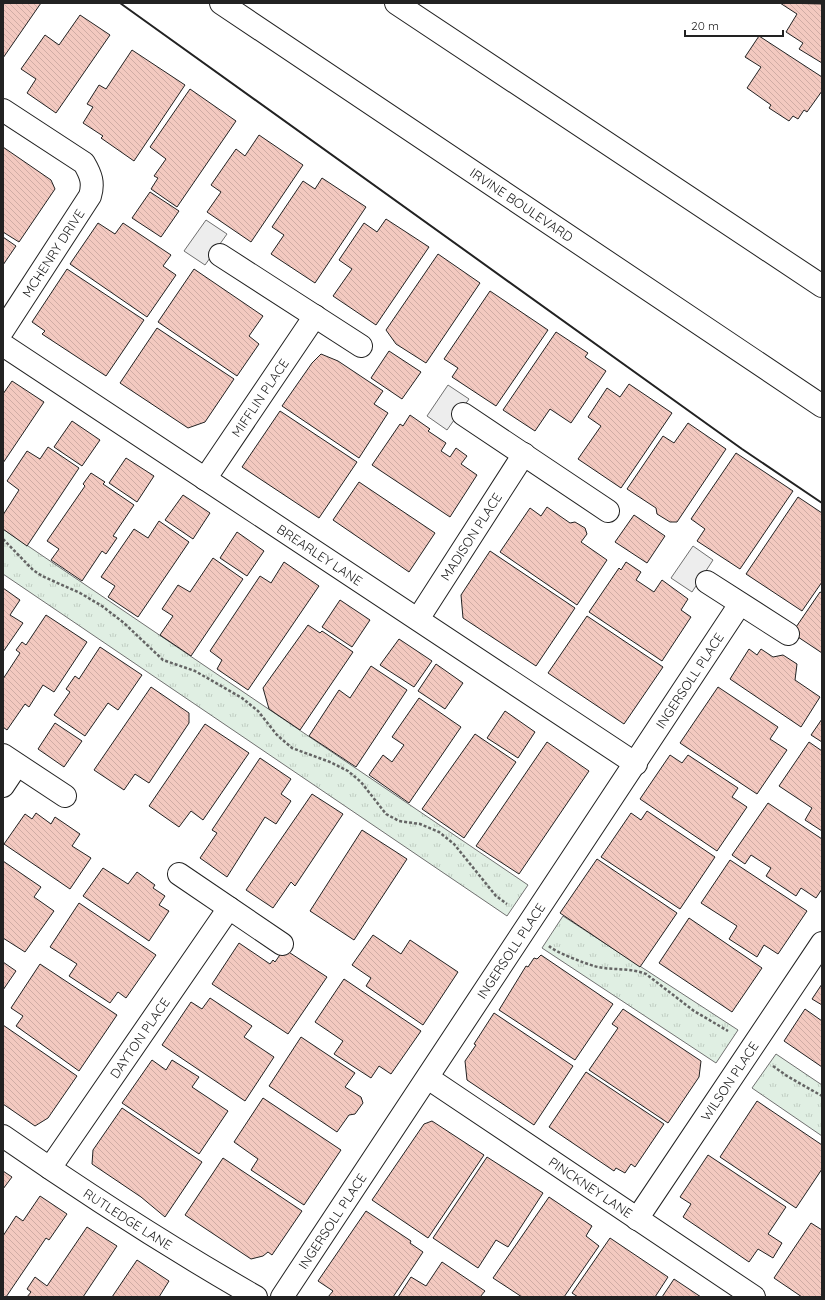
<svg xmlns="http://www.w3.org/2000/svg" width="825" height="1300" viewBox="0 0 825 1300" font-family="Quicksand,sans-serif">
<defs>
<pattern id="park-tufts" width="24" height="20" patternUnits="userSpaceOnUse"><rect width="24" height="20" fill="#e0efe3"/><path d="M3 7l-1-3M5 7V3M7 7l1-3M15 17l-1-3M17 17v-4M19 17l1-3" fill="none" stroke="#c0cdc2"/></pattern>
<pattern id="building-back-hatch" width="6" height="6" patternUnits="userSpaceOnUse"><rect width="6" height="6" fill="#f3c9c0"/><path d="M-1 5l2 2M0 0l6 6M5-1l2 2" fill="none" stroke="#d0aca5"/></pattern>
</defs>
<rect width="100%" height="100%" fill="#fff"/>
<g fill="url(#park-tufts)" stroke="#6f6f6f">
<path d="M3,529l525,356 -21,31 -504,-342z"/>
<path d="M563,916l175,114 -22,33 -174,-115z"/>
<path d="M776,1054l46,31v51l-70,-48z"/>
</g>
<g fill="#ededed" stroke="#6f6f6f">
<path d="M206,220l21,14 -22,31 -21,-14z"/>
<path d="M448,385l21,14 -22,31 -20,-14z"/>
<path d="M693,546l20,14 -21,32 -21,-14z"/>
</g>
<g fill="url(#building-back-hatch)" stroke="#222">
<path d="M3,3h38l-38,55z"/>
<path d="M780,3l42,1v59l-23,-14 4,-6 -17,-11 11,-18z"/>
<path d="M80,15l30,20 -54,78 -29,-20 9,-14 -15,-10 24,-34 14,10z"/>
<path d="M759,36l63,41v14l-15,21 -3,-2 -6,9 -5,-3 -4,5 -20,-13 2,-3 -24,-17 14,-21 -16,-10z"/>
<path d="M132,50l53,35 -51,76 -33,-23 2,-2 -20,-13 10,-16 -6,-3 12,-19 7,4z"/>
<path d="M190,89l46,32 -59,86 -26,-18 7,-11 -4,-2 12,-17 -16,-12z"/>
<path d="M259,135l44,30 -52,77 -44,-30 14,-20 -10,-7 25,-36 9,7z"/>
<path d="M3,147l48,33 4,9 -36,53 -16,-10z"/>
<path d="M322,178l44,29 -51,76 -44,-29 13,-19 -12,-8 31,-46 12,8z"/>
<path d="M150,192l29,19 -18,26 -29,-19z"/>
<path d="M386,219l43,28 -53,78 -43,-29 19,-27 -13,-9 25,-37 13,9z"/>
<path d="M98,223l17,11 8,-11 48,32 -8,11 13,9 -29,42 -77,-53z"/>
<path d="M3,237l13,9 -13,19z"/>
<path d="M438,254l42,29 -54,80 -30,-19 -10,-14z"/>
<path d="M67,269l77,51 -38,56 -64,-42 3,-3 -13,-9z"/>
<path d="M194,269l69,47 -14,20 10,8 -22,32 -79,-54z"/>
<path d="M490,291l58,39 -52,76 -44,-29 6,-9 -14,-9z"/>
<path d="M157,328l77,51 -29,43 -17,6 -68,-45z"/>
<path d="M556,332l32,21 -3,4 21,14 -35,52 -21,-14 -15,22 -32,-21z"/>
<path d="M389,351l32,21 -19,27 -31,-21z"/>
<path d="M321,354l17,7 45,30 -9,13 14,9 -29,45 -77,-52 30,-43z"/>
<path d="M12,381l32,21 -41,61v-69z"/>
<path d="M629,384l43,29 -51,75 -43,-29 23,-33 -13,-9 19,-29 13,9z"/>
<path d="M280,411l77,51 -38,56 -77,-51z"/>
<path d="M410,415l20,14 -2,2 18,12 -5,8 9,6 6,-9 11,8 -6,8 16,11 -27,42 -78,-52 28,-41 3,2z"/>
<path d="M72,421l28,19 -18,26 -28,-19z"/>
<path d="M688,423l38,26 -49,73h-7l-13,-8 -1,-6 -29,-19 36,-53 11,7z"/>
<path d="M48,447l31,21 -52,78 -24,-17v-14l16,-25 -12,-9 20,-30 13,8z"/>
<path d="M736,453l57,38 -53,78 -43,-28 8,-12 -14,-10z"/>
<path d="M126,458l28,18 -17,26 -28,-19z"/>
<path d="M91,473l14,9 -2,2 31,21 -21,31 4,2 -11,16 -4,-3 -20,30 -31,-21 8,-11 -12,-8 38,-55 -2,-2z"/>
<path d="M359,482l76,51 -26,39 -76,-52z"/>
<path d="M183,495l27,18 -17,26 -28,-19z"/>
<path d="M798,497l24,16v69l-20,29 -56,-37z"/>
<path d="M547,507l23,16 5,-1 10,6 2,6 -6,8 26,18 -30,45 -77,-53 30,-44 11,8z"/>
<path d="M634,515l31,21 -18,27 -32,-21z"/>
<path d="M159,521l30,21 -51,75 -30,-20 7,-11 -14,-9 33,-48 14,9z"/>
<path d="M237,532l27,19 -17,25 -27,-18z"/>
<path d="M490,551l85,57 -39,58 -73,-48 -2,-23z"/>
<path d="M213,558l30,21 -52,77 -31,-21 13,-19 -11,-7 16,-24 12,7z"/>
<path d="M284,562l35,24 -71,104 -31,-21 5,-9 -12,-9 50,-75 11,7z"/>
<path d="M626,562l15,10 -5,8 18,12 8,-12 26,19 -7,11 10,7 -29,44 -73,-49 30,-44 2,2z"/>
<path d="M3,588l17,12 -10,15 13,8 -20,29z"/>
<path d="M820,592l2,1v60l-30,-20z"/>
<path d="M340,600l30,20 -18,27 -30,-20z"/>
<path d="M46,615l41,27 -33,50 -11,-7 -14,22 -4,-3 -18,26 -4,-3v-48l17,-26 -4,-3 6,-8 4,3z"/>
<path d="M587,616l76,51 -39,57 -76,-51z"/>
<path d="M308,625l12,8 2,-2 31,21 -53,78 -31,-21 -6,-21z"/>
<path d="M399,639l33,22 -18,26 -34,-22z"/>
<path d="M100,647l42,28 -24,35 -10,-7 -23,33 -31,-21 16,-23 -4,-3 9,-13 4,3z"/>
<path d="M749,649l8,6 4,-6 12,8 10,-2 14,9 -2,16 25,17 -19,30 -71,-48z"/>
<path d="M436,664l27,19 -18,26 -27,-18z"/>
<path d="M371,666l36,24 -51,77 -47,-31 30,-46 11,8z"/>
<path d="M151,687l38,26v10l-40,60 -14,-9 -11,16 -30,-20z"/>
<path d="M718,687l60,40 -8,12 17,11 -30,44 -77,-51z"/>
<path d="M419,698l42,29 -52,76 -40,-28 14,-20 9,7 12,-17 -12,-8z"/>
<path d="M505,711l30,21 -17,26 -31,-20z"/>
<path d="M822,719v23l-11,-7z"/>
<path d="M55,723l27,18 -18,26 -26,-18z"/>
<path d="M205,724l44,29 -46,67 -12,-9 -12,16 -30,-21z"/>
<path d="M475,734l41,28 -52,76 -42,-29z"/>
<path d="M547,742l42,29 -70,103 -43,-28z"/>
<path d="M809,742l13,9v80l-17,-11 7,-12 -33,-22z"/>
<path d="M670,755l12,8 6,-8 50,33 -6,9 15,10 -30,44 -77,-52z"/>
<path d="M260,758l31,21 -10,15 10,7 -15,23 -11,-7 -38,60 -27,-19 17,-25 -5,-3z"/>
<path d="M312,794l31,20 -48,72 -4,-4 -18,26 -27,-18z"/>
<path d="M768,803l54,36v50l-6,9 -15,-10 -5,8 -30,-20 5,-8 -20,-13 -6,9 -13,-9z"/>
<path d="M647,811l68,46 -35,52 -79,-52 30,-44 10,7z"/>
<path d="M36,813l15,11 4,-7 25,17 -8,12 19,12 -21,31 -66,-45 21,-30 7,5z"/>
<path d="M362,830l45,29 -53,81 -44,-29z"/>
<path d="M597,859l80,54 -37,54 -80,-54z"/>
<path d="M730,860l77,51 -29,43 -14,-9 -7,12 -28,-18 8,-13 -36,-23z"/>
<path d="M3,861l38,26 -7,10 20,14 -29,41 -22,-14z"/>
<path d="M103,868l25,16 9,-12 18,13 -2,3 12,8 -6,9 10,6 -20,30 -66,-45z"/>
<path d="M79,903l77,52 -30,43 -8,-6 -8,11 -41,-27 8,-12 -27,-17z"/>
<path d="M689,918l73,50 -30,44 -73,-49z"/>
<path d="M373,935l28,19 9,-14 48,32 -35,53 -57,-39 5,-8 -19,-13z"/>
<path d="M239,943l31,21 3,-4 2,2 9,-13 43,28 -39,57 -76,-50z"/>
<path d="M541,955l72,49 -38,56 -76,-50 27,-44 2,1 6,-9 3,1z"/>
<path d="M3,962l13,9 -13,19z"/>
<path d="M40,964l77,51 -38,56 -63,-45 7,-10 -12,-8z"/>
<path d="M344,979l77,52 -30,43 -12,-8 -8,12 -37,-24 9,-13 -28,-19z"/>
<path d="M822,984v21l-10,-6z"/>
<path d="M210,998l42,28 -8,11 30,20 -29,44 -83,-56 29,-43 11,7z"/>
<path d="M623,1009l78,52 -2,16 -31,46 -79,-53 29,-42 -6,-4z"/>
<path d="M805,1009l17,12v46l-38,-26z"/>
<path d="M494,1013l79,53 -39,59 -67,-45 -2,-19 11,-16 -2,-1z"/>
<path d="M3,1025l74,51 -29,42 -13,8 -32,-22z"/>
<path d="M301,1037l54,36 -10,14 16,10 2,6 -8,11 -6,1 -12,17 -68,-46z"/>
<path d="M152,1060l14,10 6,-10 27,17 -7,10 36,24 -29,43 -77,-51z"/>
<path d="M586,1072l78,52 -29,43 -4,-3 -6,9 -9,-5 -2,3 -65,-44z"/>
<path d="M263,1098l78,52 -37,55 -53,-35 7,-11 -24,-17z"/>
<path d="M757,1101l65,44v24l-26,39 -76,-51z"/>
<path d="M122,1108l80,54 -37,55 -24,-20 -49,-33 1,-14z"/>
<path d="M432,1121l52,34 -56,83 -56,-38 52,-76z"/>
<path d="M708,1155l78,52 -18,27 14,9 -9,15 -15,-9 -9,13 -66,-45 8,-13 -11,-7z"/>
<path d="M487,1157l56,36 -35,54 -12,-7 -18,28 -45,-30z"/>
<path d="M223,1158l79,53 -30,44 -4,-3 -5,4 -12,3 -66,-44z"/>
<path d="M3,1171l9,6 -9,12z"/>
<path d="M40,1196l27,18 -18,26 -3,-2 -40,59h-3v-61l13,-20 7,5z"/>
<path d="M549,1197l43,29 -6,10 13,10 -35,51h-42l-29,-19z"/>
<path d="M366,1211l45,30 -1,2 13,9 -30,45h-65l5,-6 -15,-10z"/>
<path d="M811,1223l11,7v67h-20l-28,-19z"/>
<path d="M87,1227l30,19 -34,51h-56l4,-5 -4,-3 8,-12 12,9z"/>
<path d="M610,1238l58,39 -13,20h-77l-6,-4z"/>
<path d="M137,1260l32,21 -10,16h-47z"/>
<path d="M442,1262l43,29 -5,6h-82l13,-20 15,9z"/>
<path d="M674,1279l27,18h-39z"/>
</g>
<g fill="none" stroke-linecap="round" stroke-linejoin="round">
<defs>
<g id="minor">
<path d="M3,110l81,53c7,12 10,20 6,33l-87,134"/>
<path d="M220,255l141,91"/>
<path id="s1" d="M3,345l633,419"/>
<path d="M463,414l145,97"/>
<path id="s2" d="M205,479l110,-163"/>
<path d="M707,582l81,52"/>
<path id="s3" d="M418,619l106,-165"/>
<path d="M3,755l62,41"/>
<path d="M3,786l14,-21"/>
<path d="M179,874l103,70"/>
<path id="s4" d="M428,1078l326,219"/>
<path id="s5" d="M3,1136c82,57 166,111 253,161"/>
<path id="s6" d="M50,1168l179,-260"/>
<path id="s7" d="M637,1219l185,-276"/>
<path id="s8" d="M282,1297l458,-693"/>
</g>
<g id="major">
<path id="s9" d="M221,3l601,403"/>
<path d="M396,3l426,283"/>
</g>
</defs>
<use href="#minor" stroke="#222" stroke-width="24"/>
<use href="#major" stroke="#222" stroke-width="24"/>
<g stroke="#646464" stroke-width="2.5" stroke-dasharray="3 2" stroke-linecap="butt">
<path d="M3,539l30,31 9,6 38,17 22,13 22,17 39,37 32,11 47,27 16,13 19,24 15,13 38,14 18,9 13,11 25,32 13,7 21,3 19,8 15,12 42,52 11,8"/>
<path d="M549,946c6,6 35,17 45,20 17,5 35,1 52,8l48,37 34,20"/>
<path d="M773,1066l14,10 35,20"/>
</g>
<use href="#minor" stroke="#fff" stroke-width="22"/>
<use href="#major" stroke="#fff" stroke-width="22"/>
<path stroke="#222" stroke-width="2" d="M120,3l622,446 80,54"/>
</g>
<g text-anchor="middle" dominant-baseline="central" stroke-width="3" stroke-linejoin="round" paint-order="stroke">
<g font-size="13" fill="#222" stroke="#fff">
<text stroke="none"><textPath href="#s9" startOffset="362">IRVINE BOULEVARD</textPath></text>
<text transform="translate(53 253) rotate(-57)">MCHENRY DRIVE</text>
<text stroke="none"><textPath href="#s2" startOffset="98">MIFFLIN PLACE</textPath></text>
<text stroke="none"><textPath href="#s3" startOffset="98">MADISON PLACE</textPath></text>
<text stroke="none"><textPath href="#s1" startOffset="380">BREARLEY LANE</textPath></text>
<text stroke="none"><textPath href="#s8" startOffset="739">INGERSOLL PLACE</textPath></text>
<text stroke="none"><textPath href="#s8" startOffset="415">INGERSOLL PLACE</textPath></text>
<text stroke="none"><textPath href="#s6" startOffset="158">DAYTON PLACE</textPath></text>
<text stroke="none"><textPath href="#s7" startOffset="166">WILSON PLACE</textPath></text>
<text stroke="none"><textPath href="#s4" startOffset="196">PINCKNEY LANE</textPath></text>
<text stroke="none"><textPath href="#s5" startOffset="150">RUTLEDGE LANE</textPath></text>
<text stroke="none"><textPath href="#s8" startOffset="91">INGERSOLL PLACE</textPath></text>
</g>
</g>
<rect width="825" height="1300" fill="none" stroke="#222222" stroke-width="8"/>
<path d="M685 30v6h98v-6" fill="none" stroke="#222222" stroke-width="2"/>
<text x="691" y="30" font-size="12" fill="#222222" stroke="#ffffff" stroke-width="3" paint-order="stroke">20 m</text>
</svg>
